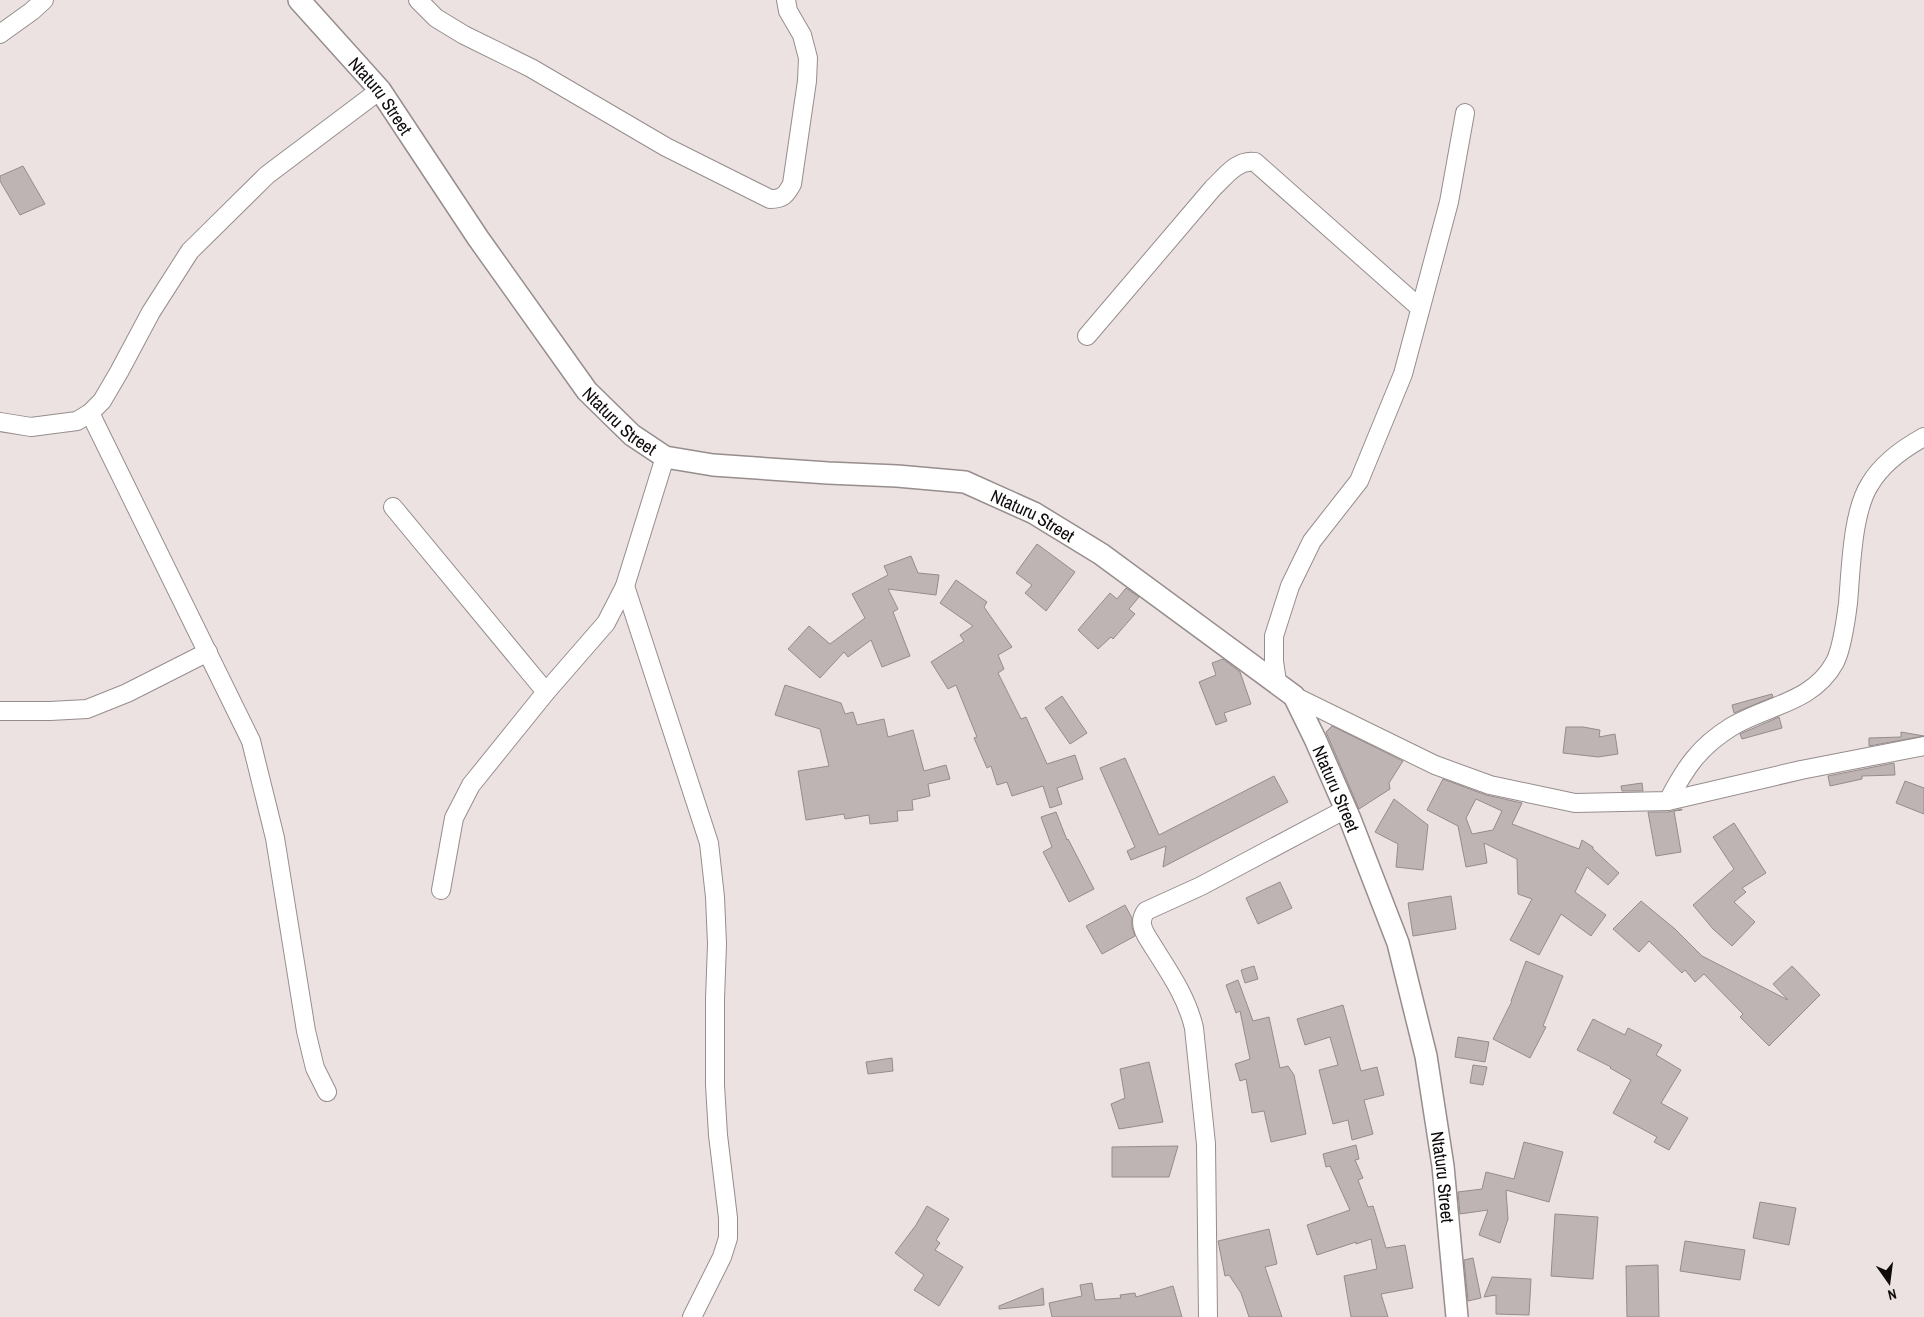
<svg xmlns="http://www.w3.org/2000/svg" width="1924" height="1317" viewBox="0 0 1924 1317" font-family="'Archivo Narrow',sans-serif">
<rect width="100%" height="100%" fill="#ece2e2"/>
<g fill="#beb4b4" stroke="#958c8c" fill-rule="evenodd">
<path d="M23,166l22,38 -25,11 -20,-34v-5z"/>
<path d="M1037,544l38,28 -29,39 -21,-18 7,-8 -16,-12z"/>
<path d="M911,556l7,17 21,2 -3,20 -48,-6 10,20 -5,3 17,44 -28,11 -11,-27 -23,17 -4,-5 -24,26 -32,-29 21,-23 21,18 35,-26 -13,-24 36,-19 -4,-9z"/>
<path d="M956,580l31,22 -3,5 28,40 -14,8 6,14 -6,4 23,46 5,-2 21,47 28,-9 8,24 -26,9 5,16 -12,4 -7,-22 -31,10 -5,-14 -10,3 -6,-19 -4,2 -13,-30 3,-1 -21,-52 -8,4 -17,-27 33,-21 -4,-6 13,-9 -33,-23z"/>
<path d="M1126,588l13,9 -10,12 6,5 -22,25 -2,-2 -13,12 -20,-19 32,-37 7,6z"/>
<path d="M1223,659l17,13 11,32 -27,9 3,8 -11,4 -17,-43 17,-7 -4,-12z"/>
<path d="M785,685l56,18 4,11 8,-2 4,13 27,-6 4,18 25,-7 11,41 22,-6 4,14 -22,5 2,12 -18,4 1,10 -16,1 1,10 -28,3 -1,-9 -24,4 -1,-5 -38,6 -8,-49 31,-5 -9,-37 -45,-14z"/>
<path d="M1772,694l1,3 -39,16 -2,-8z"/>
<path d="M1062,696l25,37 -17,11 -25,-36z"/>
<path d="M1779,717l3,11 -40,11 -2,-5z"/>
<path d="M1332,726l71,35 -14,22 1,6 -31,20 -33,-77z"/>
<path d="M1566,727h17l17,3 -1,7 16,-3 3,20 -20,3 -35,-4z"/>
<path d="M1901,732l23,4 -55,10v-8l32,-1z"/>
<path d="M1125,758l34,77 115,-59 14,26 -125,65 3,-21 -35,14 -4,-9 8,-4 -35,-79z"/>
<path d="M1894,763l1,12 -33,1v3l-32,7 -2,-10z"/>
<path d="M1443,779l43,16 36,8 -10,21 67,25 3,-9 11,7v2l26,24 -11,12 -21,-18 -12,25 31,23 -15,21 -30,-22 -22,41 -29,-15 22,-41 -14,-5 -1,-35 -33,-16 3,20 -21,4 -8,-41 -31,-16zM1476,799l26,12 -9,19 -21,4 -6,-16z"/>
<path d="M1905,781l19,7v26l-28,-11z"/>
<path d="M1642,783l1,8h-21l-1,-5z"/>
<path d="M1394,799l34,26 -5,45 -27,-3 2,-23 -23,-12z"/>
<path d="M1682,809v1l-8,1 7,41 -25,4 -8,-44h20z"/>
<path d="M1056,812l11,28 1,-1 26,50 -25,13 -26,-50 9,-5 -11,-30z"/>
<path d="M1734,823l32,50 -24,15 4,4 -12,10 21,20 -23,24 -19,-17 -20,-24 41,-36 -21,-32z"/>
<path d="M1280,882l12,26 -34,16 -12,-26z"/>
<path d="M1451,896l5,33 -43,7 -5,-33z"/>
<path d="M1641,901l34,28 27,27 86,44 -15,-16 19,-18 28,29 -51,51 -29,-29 3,-3 -39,-40 -9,8 -10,-12 -3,3 -33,-32 -10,11 -26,-23z"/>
<path d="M1125,905l7,13v9l3,9 -33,18 -16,-28z"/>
<path d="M1526,961l37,15 -20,50 3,1 -16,31 -37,-19 19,-38h-1z"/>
<path d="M1254,966l4,13 -13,4 -4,-13z"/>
<path d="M1238,980l15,41 16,-4 11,51 8,-2 6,9 12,59 -35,8 -7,-31 -12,2 -6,-34 -6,2 -5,-17 15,-5 -10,-48 -4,2 -10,-28z"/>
<path d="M1343,1005l18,66 16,-4 7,28 -20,5 9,34 -21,6 -4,-20 -15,4 -14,-54 19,-5 -8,-28 -25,8 -8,-26z"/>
<path d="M1593,1019l32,16 3,-7 34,17 -6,10 25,15 -20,33 27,15 -19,32 -15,-8 3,-5 -44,-24 18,-33 -21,-12 1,-1 -34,-17z"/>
<path d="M1458,1037l31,5 -4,20 -30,-5z"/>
<path d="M892,1058l1,13 -25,3 -2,-12z"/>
<path d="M1149,1062l14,60 -44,7 -8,-25 14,-6 -5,-29z"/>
<path d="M1473,1065l14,2 -4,18 -13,-2z"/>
<path d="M1524,1142l39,10 -14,50 -43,-12 2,29 -8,24 -21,-8 9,-25 -28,4 -2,-22 24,-3 4,-17 28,7z"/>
<path d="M1356,1145l3,14 -4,1 8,18 -5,2 10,27 5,-1 13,42 19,-3 8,43 -32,6 7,23h-37l-7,-41 33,-7 -6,-30 -15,5v-2l-39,13 -10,-30 43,-15 -20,-44 -4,1 -3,-13z"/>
<path d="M1178,1146l-9,31h-57v-30z"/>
<path d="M1760,1202l36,6 -7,37 -36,-7z"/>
<path d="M927,1206l22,13 -13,21 4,3 -5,7 28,17 -24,39 -25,-16 10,-15 -29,-22 21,-28z"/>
<path d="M1555,1214l43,3 -5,62 -42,-3z"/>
<path d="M1269,1229l8,35 -12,3 17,50h-33l-8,-24 -12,-18 -4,1 -7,-35z"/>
<path d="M1685,1241l60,9 -5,30 -60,-9z"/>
<path d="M1473,1258l8,40 -13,3 -4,-41z"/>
<path d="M1658,1265l1,52h-32l-1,-51z"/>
<path d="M1492,1277l39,2 -2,36 -33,-1v-19l-12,2z"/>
<path d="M1092,1283l3,17 26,-2 -1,-3 15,-2 1,4 37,-11 9,31h-130l-3,-14 33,-7 -2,-11z"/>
<path d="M1043,1288l1,17 -45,4v-3z"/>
</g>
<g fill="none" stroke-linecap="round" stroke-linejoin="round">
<defs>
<g id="minor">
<path d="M418,0l18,18 28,17 67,33 135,79 104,52c13,0 16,-4 22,-15l15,-103 1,-23 -6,-23 -14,-24 -2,-11"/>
<path d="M0,34l32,-23 12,-11"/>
<path d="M1087,336l126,-148c12,-11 24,-29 42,-26l165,146"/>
<path d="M90,413l161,328 24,97 31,193 9,37 12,24"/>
<path d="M0,422l31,5 46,-6 13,-8 12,-12 17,-29 32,-60 39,-61 77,-76 113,-85"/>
<path d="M393,507l153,185"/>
<path d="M625,586l84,257 6,54 2,47 -2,55v86l3,50 10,83v20l-6,19 -30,60"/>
<path d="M1277,682l-3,-21v-25l16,-50 22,-45 47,-60 44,-107 46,-172 16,-89"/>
<path d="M1294,696l141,69 55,20 85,18 93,-2 133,-31 123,-24"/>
<path d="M0,711h50l37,-2 40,-16 81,-41"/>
<path d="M1668,801c17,-33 31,-54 63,-74 36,-22 82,-24 104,-65 7,-14 11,-43 13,-59 3,-34 4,-91 22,-119 12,-20 34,-36 54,-47"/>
<path d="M441,890l13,-72 17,-33 75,-93 60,-69 19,-37 40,-129"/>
<path d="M1208,1317l-2,-173 -12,-116c-8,-35 -30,-63 -48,-93 -5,-9 -6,-16 0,-24l55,-25 145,-77"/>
</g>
<g id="tertiary">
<path id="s1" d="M299,0l81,90 98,148 109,153 45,44 33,22 48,8 115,8 69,3 68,6 69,31 67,41 193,142 22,45 34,78 48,124 28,113 17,110 14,151"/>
</g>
</defs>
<use href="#minor" stroke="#978d8d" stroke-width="20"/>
<use href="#tertiary" stroke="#978d8d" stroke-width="24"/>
<use href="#minor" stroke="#fff" stroke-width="18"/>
<use href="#tertiary" stroke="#fff" stroke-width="21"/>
</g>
<g text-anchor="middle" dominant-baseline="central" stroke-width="4" stroke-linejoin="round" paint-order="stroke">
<g font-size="18" fill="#0f0b0b" stroke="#ece2e2">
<text stroke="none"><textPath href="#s1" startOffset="126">Ntaturu Street</textPath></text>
<text stroke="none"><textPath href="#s1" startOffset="531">Ntaturu Street</textPath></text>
<text stroke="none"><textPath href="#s1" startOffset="966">Ntaturu Street</textPath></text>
<text stroke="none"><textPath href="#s1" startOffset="1386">Ntaturu Street</textPath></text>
<text stroke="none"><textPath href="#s1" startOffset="1791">Ntaturu Street</textPath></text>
</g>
</g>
<g transform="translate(1889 1282) rotate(166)" stroke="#ece2e2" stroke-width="4" paint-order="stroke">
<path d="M0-4L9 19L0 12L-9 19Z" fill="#0f0b0b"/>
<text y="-8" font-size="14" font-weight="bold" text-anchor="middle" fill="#0f0b0b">N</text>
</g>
</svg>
